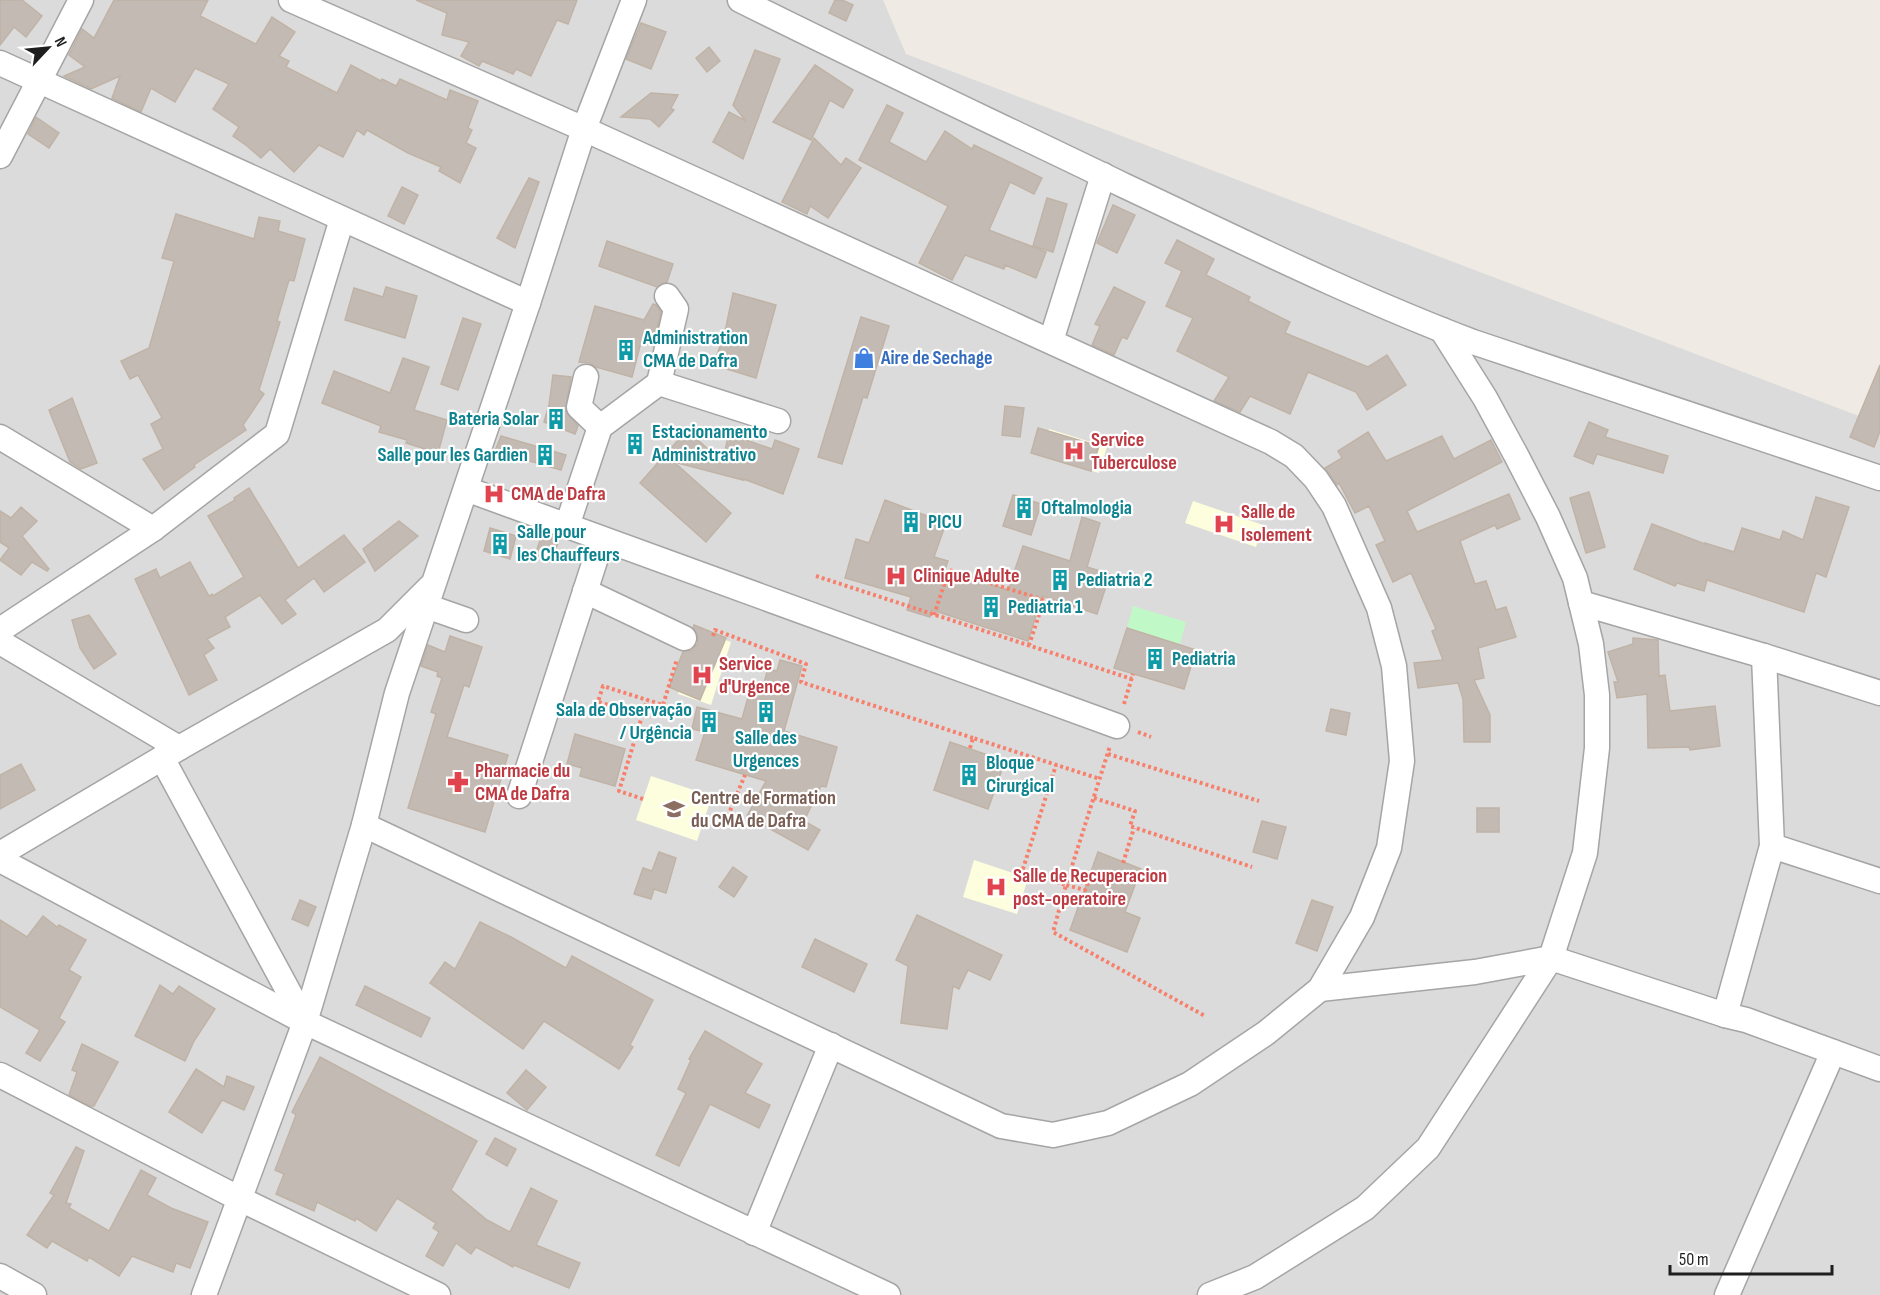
<svg xmlns="http://www.w3.org/2000/svg" width="1880" height="1295" viewBox="0 0 1880 1295" font-family="'Sofia Sans Condensed',sans-serif">
<rect width="100%" height="100%" fill="#efebe4"/>
<path fill="#dcdbdb" d="M0,0h883l23,54 974,370v871h-1880z"/>
<g fill="#fdfedd">
<path d="M1049,429l58,18 -8,26 -58,-18z"/>
<path d="M1193,501l70,24 -7,22 -71,-24z"/>
<path d="M708,634l23,8 -20,63 -33,-11 17,-53 9,3z"/>
<path d="M651,776l61,20 -15,45 -61,-21z"/>
<path d="M974,860l54,18 -11,36 -54,-17z"/>
</g>
<path fill="#c1f8c8" d="M1133,606l53,16 -6,22 -53,-16z"/>
<g fill="#c3bbb3" stroke="#c0b3a6" stroke-width="1.5">
<path d="M0,0h22l20,16 -16,21 -12,-10 -14,18z"/>
<path d="M114,0h94l-8,16 56,28 16,-27 23,15 -16,24 10,5 -3,6 51,26 14,-28 30,16 1,-2 14,7 4,-7 47,21 3,-10 28,11 -10,27 4,2 -6,13 10,5 -16,35 -21,-12 2,-4 -33,-14 -41,-23 -3,5 -7,-5 -14,27 -24,-12 -25,27 -24,-23 -9,9 -14,-12 -14,-10 6,-9 -26,-18 16,-25 -34,-16 -20,34 -24,-14 -10,24 -29,-14 8,-22 -29,13 -27,-13 21,-9 -16,-12 13,-26 12,9z"/>
<path d="M416,0h161l-9,24 -11,-4 -26,56 -15,-7 -3,5 -31,-13 -3,5 -18,-10 8,-14 -27,-7 5,-22z"/>
<path d="M835,0h7l11,5 -7,16 -17,-8z"/>
<path d="M641,23l25,9 -15,37 -25,-10z"/>
<path d="M709,47l11,14 -13,11 -11,-14z"/>
<path d="M755,50l25,9 -37,100 -30,-17 16,-30 17,9 -13,-16z"/>
<path d="M815,65l38,25 -10,18 -13,-8 -19,40 -38,-18z"/>
<path d="M651,93l27,2 -7,13 3,2 -15,17 -9,-8 -29,-2z"/>
<path d="M887,105l16,8 -14,29 37,20 19,-31 27,18 2,-4 68,33 -8,16 -24,-12 -21,48 57,22 -10,26 -31,-13 -1,4 -39,-14 -13,25 -33,-17 29,-57 -89,-46z"/>
<path d="M36,117l23,16 -10,15 -21,-14z"/>
<path d="M814,138l27,27 5,-7 15,10 -33,50 -18,-12 -3,8 -25,-12z"/>
<path d="M529,178l10,4 -24,66 -18,-10z"/>
<path d="M402,187l16,8 -14,29 -16,-8z"/>
<path d="M1047,198l20,6 -14,48 -20,-6z"/>
<path d="M1113,205l22,10 -18,38 -20,-10z"/>
<path d="M176,214l78,25 5,-22 21,4 -2,10 27,8 -11,42 -5,-1 -12,41 3,1 -21,68 5,4 -21,31 3,5 -52,35 1,2 -31,23 -21,-31 20,-10 -12,-25 11,-6 -24,-43 -8,4 -9,-18 28,-13 25,-87 -12,-3z"/>
<path d="M1177,240l37,19 -8,16 44,22 -2,4 42,21 -5,11 83,34 19,-12 19,30 -39,25 -11,-18 -48,-20 -18,42 -40,-18 -10,16 -26,-11 15,-24 -52,-26 16,-33 -27,-12 16,-35 -17,-8z"/>
<path d="M607,241l66,23 -6,18 -10,5 -58,-21z"/>
<path d="M386,287l31,9 -12,42 -60,-18 9,-32 29,9z"/>
<path d="M1114,287l31,15 -18,37 -5,-2 -8,18 -22,-10 8,-19 -5,-2z"/>
<path d="M733,293l43,12 -20,73 -42,-13 12,-38z"/>
<path d="M653,304l3,1 5,7 -8,34 -12,-4 -9,35 -36,-10 -6,-4 -11,-1 16,-56 49,14z"/>
<path d="M861,317l28,9 -22,72 -4,-1 -21,67 -24,-7z"/>
<path d="M463,318l18,6 -23,66 -17,-6z"/>
<path d="M403,358l26,9 -15,43 33,10 -9,33 -32,-10 1,-3 -28,-8 2,-6 -59,-23 12,-32 56,22z"/>
<path d="M1880,365v66l-6,16 -24,-10z"/>
<path d="M553,375l18,2 -6,34 13,15 -3,8 -31,-12 5,-17z"/>
<path d="M72,398l25,65 -16,6 -11,-7 -21,-52z"/>
<path d="M1005,406l19,2 -4,29 -18,-2z"/>
<path d="M1589,422l19,8 -3,7 63,19 -5,17 -66,-19 -4,10 -19,-8z"/>
<path d="M1038,428l61,18 -8,25 -60,-18z"/>
<path d="M687,430l35,32 7,-28 43,15 3,-9 24,9 -16,45 -42,-16 2,2 -69,-18 57,51 -25,29 -66,-59z"/>
<path d="M1368,432l18,29 56,-25 12,23 37,-19 11,22 -95,49 10,21 92,-38 11,25 -23,10 -2,-4 -35,16 15,43 11,-3 10,29 10,-3 10,30 -38,11 6,30 -10,2 16,35v27h-26l-1,-43 -5,-16 -40,5 -4,-25 29,-3 -11,-29 4,-2 -25,-56 -18,9 -17,-37 9,-4 -16,-35 -14,7 -16,-30 -2,2 -12,-17 17,-10 -4,-7z"/>
<path d="M501,436l65,19 -5,15 -66,-19z"/>
<path d="M249,488l49,80 46,-33 21,27 -41,30 -10,-14 -29,22 11,14 -14,10 -22,-29 -35,22 5,10 -23,12 7,9 -10,7 13,25 -28,15 -54,-116 21,-10 4,9 30,-16 19,34 3,-2 1,2 31,-19 -36,-61 27,-16 -1,-2z"/>
<path d="M1589,492l16,55 -19,6 -16,-55z"/>
<path d="M1013,495l28,9 -10,31 -28,-9z"/>
<path d="M1816,497l33,10 -23,70 -10,-4 -12,39 -97,-32 -3,11 -27,-8 -2,3 -41,-17 18,-45 53,20v-1l29,9 8,-24 38,12 3,-9 20,9z"/>
<path d="M885,500l61,23 -12,34 14,4 -3,9 63,20 15,-44 47,15 12,-44 18,6 -13,44 23,7 -13,40 -55,-18 -14,45 -96,-31 -2,7 -23,-7 4,-13 -66,-19 11,-39 13,4z"/>
<path d="M21,507l16,14 -15,15 27,33 -2,2 -15,-9 -11,13 -21,-15 9,-12 -9,-6v-31l11,7z"/>
<path d="M399,521l19,15 -43,35 -12,-22z"/>
<path d="M490,528l26,8 -6,23 -26,-8z"/>
<path d="M543,532l17,7 -10,23 -15,-7z"/>
<path d="M89,615l27,39 -22,15 -14,-21 -8,-28z"/>
<path d="M694,625l32,13 -26,62 -31,-13 14,-35 9,-2 5,-6 1,-8 -5,-8z"/>
<path d="M1127,628l69,22 -12,39 -70,-21z"/>
<path d="M450,636l32,11 -13,40 -5,-2 -17,52 61,18 -23,77 -77,-24 28,-94 -5,-2 11,-34 -5,-2 1,-4 -17,-6 7,-21 17,7z"/>
<path d="M1633,638l25,2 1,36 6,-1 5,36 45,-5 5,40 -30,4 -1,-3 -41,1 -1,-54 -30,4 -3,-16h4l-10,-30 25,-8z"/>
<path d="M780,660l22,6 -18,65 53,16 -11,40 -5,-1 -17,35 16,9 -12,20 -61,-34 19,-35 -70,-21 9,-28 -13,-3 5,-22 45,12 8,-29 11,3 7,-24 9,2z"/>
<path d="M1331,709l19,4 -4,22 -20,-4z"/>
<path d="M575,734l50,15 -10,37 -35,-10 2,-8 -15,-4z"/>
<path d="M950,742l55,19 -17,48 -54,-19z"/>
<path d="M21,764l14,26 -35,19v-34z"/>
<rect x="1477" y="808" width="22" height="24"/>
<path d="M1262,821l24,6 -9,32 -24,-7z"/>
<path d="M659,852l17,6 -10,35 -12,-4 -3,10 -17,-5 9,-26 9,3z"/>
<path d="M1098,852l43,17 -16,43 15,6 -13,34 -57,-22z"/>
<path d="M733,867l14,10 -13,20 -15,-10z"/>
<path d="M300,900l16,7 -8,19 -16,-7z"/>
<path d="M1312,900l21,7 -16,44 -21,-8z"/>
<path d="M917,915l85,40 -12,25 -22,-10 -9,19 -6,-3 -6,43 -46,-6 7,-57 -12,-6z"/>
<path d="M43,916l14,11 2,-2 27,15 -17,30 12,7 -22,41 6,4 -25,39 -14,-8 14,-23 -40,-23v-87l27,17z"/>
<path d="M480,922l31,15 55,31 6,-12 81,44 -23,45 3,2 -14,22 -75,-48 -21,28 -93,-66 15,-21 10,7z"/>
<path d="M815,939l52,25 -13,28 -52,-25z"/>
<path d="M160,985l13,9 6,-8 36,23 -21,32 -9,20 -50,-25z"/>
<path d="M365,986l65,32 -9,19 -65,-32z"/>
<path d="M705,1031l57,33 -17,29 25,12 -11,23 -49,-24 -31,62 -23,-11 30,-62 -8,-4 13,-29 -2,-1z"/>
<path d="M82,1044l36,18 -24,44h-4l-21,-11 8,-23 -5,-2z"/>
<path d="M320,1057l157,84 -26,49 36,30 23,12 21,-44 26,13 -21,44 44,18 -11,25 -55,-23 -1,2 -37,-20 -5,7 -15,-11 -13,23 -17,-10 13,-24 -6,-4 3,-5 -39,-25 -21,33 -20,-13 -1,3 -38,-19 -3,9 -38,-17 8,-20 -9,-4 21,-55 -4,-3z"/>
<path d="M196,1069l28,18 3,-11 27,11 -10,23 -22,-10 -20,33 -33,-21z"/>
<path d="M526,1070l20,17 -19,23 -20,-17z"/>
<path d="M495,1138l21,11 -9,17 -21,-12z"/>
<path d="M76,1147l8,4 -18,52 5,1 -2,4 40,23 32,-61 15,8 -9,17 24,13 37,14 -18,46 -14,-5 -3,9 -41,-16 -13,20 -30,-19 -2,4 -35,-20 -5,7 -20,-13 27,-40 -4,-2z"/>
</g>
<g fill="none" stroke-linecap="round" stroke-linejoin="round">
<defs>
<g id="minor">
<path d="M291,0l293,129 687,313 23,14 22,23 18,27 45,102 15,58 8,95 -13,87 -27,69 -42,72 -54,44 -76,51 -82,39 -55,12 -52,-9 -637,-301"/>
<path d="M740,0c128,64 257,124 385,186 115,54 229,111 348,156l407,136"/>
<path d="M0,63l528,240"/>
<path d="M0,156l81,-156"/>
<path d="M1051,341l52,-166"/>
<path d="M586,377l-7,30 21,20"/>
<path d="M659,383l17,-74 -9,-13"/>
<path d="M0,437l153,92"/>
<path d="M466,489l651,237"/>
<path d="M567,526l33,-99 59,-44 119,38"/>
<path d="M585,591l99,47"/>
<path d="M1581,603l183,53 116,37"/>
<path d="M426,606l40,14"/>
<path d="M0,630l153,-101 124,-95 65,-215"/>
<path d="M0,642l179,106"/>
<path d="M162,758l143,264"/>
<path d="M519,796l83,-257"/>
<path d="M1772,846l108,35"/>
<path d="M0,854l179,-106 208,-118 43,-43"/>
<path d="M0,860l305,162 583,273"/>
<path d="M1320,989l155,-17 76,-14 174,57 21,5 134,49"/>
<path d="M1725,1015l47,-169 -8,-190"/>
<path d="M0,1075l240,124 198,96"/>
<path d="M754,1233l77,-188"/>
<path d="M0,1276l34,19"/>
<path d="M204,1295l101,-273 59,-197 33,-132 131,-390 56,-174 50,-129"/>
<path d="M1210,1295l45,-18 110,-69 63,-60 123,-190 34,-105 12,-105v-53l-6,-51 -16,-66 -27,-61 -32,-62 -31,-57 -43,-68"/>
<path d="M1727,1295l106,-243"/>
</g>
</defs>
<use href="#minor" stroke="#a5a5a5" stroke-width="27"/>
<g stroke="#f7806c" stroke-width="4" stroke-dasharray="3 3" stroke-linecap="butt">
<path d="M816,576l316,103"/>
<path d="M934,615l15,-45 95,30 -15,45"/>
<path d="M713,636l2,-6 91,34 -5,18 172,56"/>
<path d="M1124,704l9,-30"/>
<path d="M619,708l-21,-6 5,-16 60,19 14,-46"/>
<path d="M1138,732l13,5"/>
<path d="M970,748l3,-10 127,41"/>
<path d="M1108,754l151,47"/>
<path d="M1094,798l41,13 -5,15 122,41"/>
<path d="M643,799l-24,-8 28,-91"/>
<path d="M705,818l19,7 21,-50"/>
<path d="M1123,863l11,-35"/>
<path d="M1022,871l44,14 -13,47 152,84"/>
<path d="M1021,875l35,-110"/>
<path d="M1088,883l-3,7 -19,-5 44,-139"/>
</g>
<use href="#minor" stroke="#fff" stroke-width="24"/>
</g>
<defs>
<symbol id="building-bare" viewBox="-9 -9 18 18"><path d="M-4-6H4V6H1V3H-1V6H-4ZM-2.5-4.3h1.7v1.8h-1.7ZM.8-4.3h1.7v1.8H.8ZM-2.5-1h1.7V.8h-1.7ZM.8-1h1.7V.8H.8Z" fill="#0f9aa8" stroke="#fff" stroke-width="2.5" paint-order="stroke"/></symbol>
<symbol id="shop-bare" viewBox="-9 -9 18 18"><path d="M-5-2.5h2.3a2.7 3.5 0 0 1 5.4 0H5L5.5 6h-11ZM-1.5-2.5h3a1.5 2.3 0 0 0-3 0Z" fill="#3f7fe0" stroke="#fff" stroke-width="2.5" paint-order="stroke"/></symbol>
<symbol id="hospital-bare" viewBox="-9 -9 18 18"><path d="M-5-5h3v3.5h4V-5h3V5h-3V1.5h-4V5h-3Z" fill="#e0444e" stroke="#fff" stroke-width="2.5" paint-order="stroke"/></symbol>
<symbol id="pharmacy-bare" viewBox="-9 -9 18 18"><path d="M-2-6h4v4h4v4h-4v4h-4v-4h-4v-4h4Z" fill="#e0444e" stroke="#fff" stroke-width="2.5" paint-order="stroke"/></symbol>
<symbol id="school-bare" viewBox="-9 -9 18 18"><path d="M0-5L7-2L0 1L-7-2ZM-4 1L0 2.5L4 1V4Q0 6-4 4Z" fill="#8d6e63" stroke="#fff" stroke-width="2.5" paint-order="stroke"/></symbol>
</defs>
<g fill-rule="evenodd">
<use href="#building-bare" x="611" y="335" width="30" height="30"/>
<use href="#shop-bare" x="849" y="343" width="30" height="30"/>
<use href="#building-bare" x="541" y="404" width="30" height="30"/>
<use href="#building-bare" x="620" y="429" width="30" height="30"/>
<use href="#hospital-bare" x="1059" y="436" width="30" height="30"/>
<use href="#building-bare" x="530" y="440" width="30" height="30"/>
<use href="#hospital-bare" x="479" y="479" width="30" height="30"/>
<use href="#building-bare" x="1009" y="493" width="30" height="30"/>
<use href="#building-bare" x="896" y="507" width="30" height="30"/>
<use href="#hospital-bare" x="1209" y="509" width="30" height="30"/>
<use href="#building-bare" x="485" y="529" width="30" height="30"/>
<use href="#hospital-bare" x="881" y="561" width="30" height="30"/>
<use href="#building-bare" x="1045" y="565" width="30" height="30"/>
<use href="#building-bare" x="976" y="592" width="30" height="30"/>
<use href="#building-bare" x="1140" y="644" width="30" height="30"/>
<use href="#hospital-bare" x="687" y="660" width="30" height="30"/>
<use href="#building-bare" x="751" y="697" width="30" height="30"/>
<use href="#building-bare" x="694" y="707" width="30" height="30"/>
<use href="#building-bare" x="954" y="760" width="30" height="30"/>
<use href="#pharmacy-bare" x="443" y="767" width="30" height="30"/>
<use href="#school-bare" x="659" y="794" width="30" height="30"/>
<use href="#hospital-bare" x="981" y="872" width="30" height="30"/>
</g>
<g text-anchor="middle" dominant-baseline="central" stroke-width="4.5" stroke-linejoin="round" paint-order="stroke">
<g font-size="20" font-weight="bold" fill="#0d838f" stroke="#fff" text-anchor="start">
<text x="643" y="338">Administration<tspan x="643" dy="23">CMA de Dafra</tspan></text>
<text x="539" y="419" text-anchor="end">Bateria Solar</text>
<text x="652" y="432">Estacionamento<tspan x="652" dy="23">Administrativo</tspan></text>
<text x="528" y="455" text-anchor="end">Salle pour les Gardien</text>
<text x="1041" y="508">Oftalmologia</text>
<text x="928" y="522">PICU</text>
<text x="517" y="532">Salle pour<tspan x="517" dy="23">les Chauffeurs</tspan></text>
<text x="1077" y="580">Pediatria 2</text>
<text x="1008" y="607">Pediatria 1</text>
<text x="1172" y="659">Pediatria</text>
<text x="692" y="710" text-anchor="end">Sala de Observação<tspan x="692" dy="23">/ Urgência</tspan></text>
<text x="766" y="738" text-anchor="middle">Salle des<tspan x="766" dy="23">Urgences</tspan></text>
<text x="986" y="763">Bloque<tspan x="986" dy="23">Cirurgical</tspan></text>
</g>
<g font-size="20" font-weight="bold" fill="#366cbe" stroke="#fff" text-anchor="start">
<text x="881" y="358">Aire de Sechage</text>
</g>
<g font-size="20" font-weight="bold" fill="#be3a42" stroke="#fff" text-anchor="start">
<text x="1091" y="440">Service<tspan x="1091" dy="23">Tuberculose</tspan></text>
<text x="511" y="494">CMA de Dafra</text>
<text x="1241" y="512">Salle de<tspan x="1241" dy="23">Isolement</tspan></text>
<text x="913" y="576">Clinique Adulte</text>
<text x="719" y="664">Service<tspan x="719" dy="23">d'Urgence</tspan></text>
<text x="475" y="771">Pharmacie du<tspan x="475" dy="23">CMA de Dafra</tspan></text>
<text x="1013" y="876">Salle de Recuperacion<tspan x="1013" dy="23">post-operatoire</tspan></text>
</g>
<g font-size="20" font-weight="bold" fill="#785e54" stroke="#fff" text-anchor="start">
<text x="691" y="798">Centre de Formation<tspan x="691" dy="23">du CMA de Dafra</tspan></text>
</g>
</g>
<g transform="translate(48 48) rotate(64)" stroke="#ffffff" stroke-width="4.5" paint-order="stroke">
<path d="M0-4.5L10 22L0 15L-10 22Z" fill="#1e1e1e"/>
<text y="-9" font-size="16" font-weight="bold" text-anchor="middle" fill="#1e1e1e">N</text>
</g>
<path d="M1670 1265v9h162v-9" fill="none" stroke="#1e1e1e" stroke-width="3"/>
<text x="1679" y="1265" font-size="18" fill="#1e1e1e" stroke="#ffffff" stroke-width="4.5" paint-order="stroke">50 m</text>
</svg>
